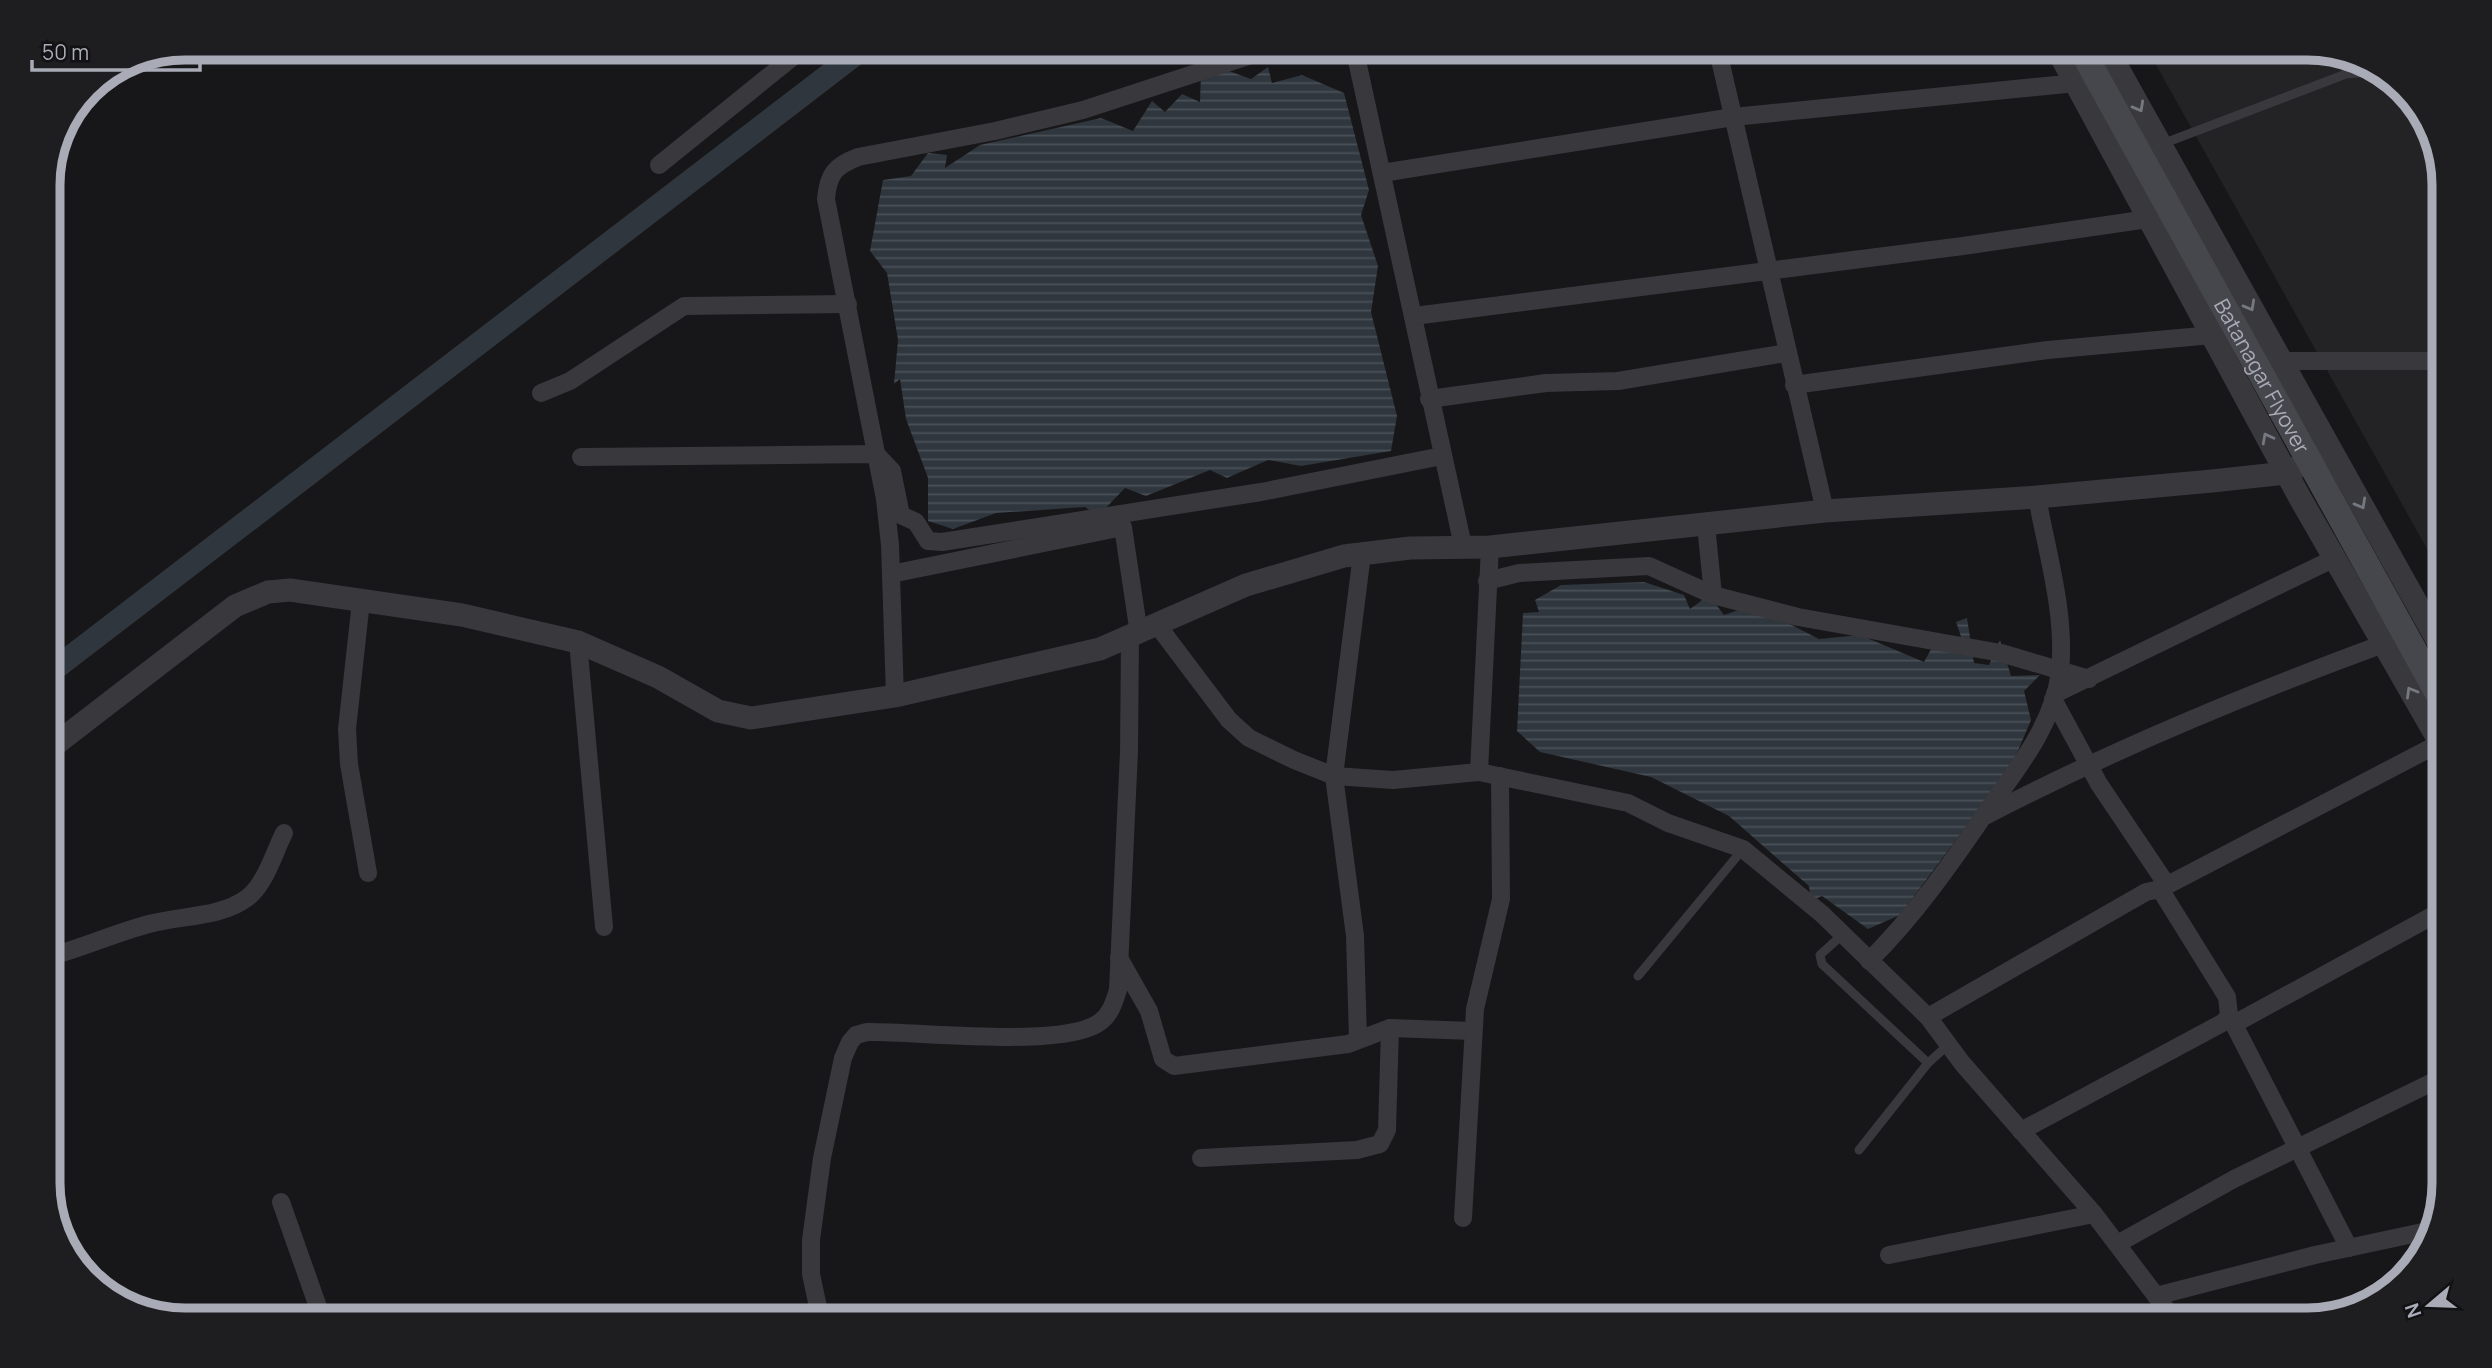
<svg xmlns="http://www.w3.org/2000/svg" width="2492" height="1368" viewBox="0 0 2492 1368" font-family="Manrope,sans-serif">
<defs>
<pattern id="water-rules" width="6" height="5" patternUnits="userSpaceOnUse" patternTransform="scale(1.75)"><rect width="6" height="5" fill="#2f363d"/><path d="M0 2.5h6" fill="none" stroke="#4a5057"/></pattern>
</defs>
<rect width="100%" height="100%" fill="#171618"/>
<path fill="#232325" d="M2146,47h162l68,18 46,44 22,67 1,405z"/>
<g fill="url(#water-rules)">
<path d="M1215,66l36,13 17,-12 4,16 30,-8 42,18 25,97 -8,25 17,51 -7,46 26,104 -6,35 -90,15 -33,-6 -41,18 -17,-8 -64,26 -21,-8 -27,28 -13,-9 -89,6 -43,16 -25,-8v-43l-22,-59 -6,-40 -6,5 4,-44 -11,-67 -17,-22 13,-71 28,-4 17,-23 19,2 -2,13 35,-23 121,-27 32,13 19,-30 13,11 17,-18 18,8 1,-29z"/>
<path d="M1644,582l40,13 6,14 19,-14 15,20 29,-10 66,34 41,-4 64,27 11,-20 31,9 -10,-29 11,-4 7,45 15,2 11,-25 11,36 29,-1 -16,16 7,29 -19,45 -112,150 -32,14 -46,-33 -11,5 -2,-15 -80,-70 -78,-39 -111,-25 -23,-21 6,-118 16,-1 -4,-12 26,-15z"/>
</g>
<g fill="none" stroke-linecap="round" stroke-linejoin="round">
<path stroke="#2f363d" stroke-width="23" d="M48,674l817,-627"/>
<g stroke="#38383d" stroke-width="9">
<path d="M2162,144l184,-70 36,-3"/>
<path d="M1843,934l-23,21 2,9 106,99 -69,87"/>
<path d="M1638,976l105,-127"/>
<path d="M1928,1063l20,-18"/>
</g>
<g stroke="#38383d" stroke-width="18">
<path d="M1354,47l109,499"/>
<path d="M1717,47l108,464"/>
<path d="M659,165l146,-118"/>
<path d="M1382,173l351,-56 343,-34"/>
<path d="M1414,316l549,-70 185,-27"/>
<path d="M2274,366l7,-5h164"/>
<path d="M1794,385l254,-35 164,-15"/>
<path d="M541,393l29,-12 114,-75 164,-2"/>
<path d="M1429,399l117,-16 72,-2 168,-28"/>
<path d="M581,457l295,-3 16,17 9,44 15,7 12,19 14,1 319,-50 181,-36"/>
<path d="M1706,525l7,70"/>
<path d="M891,574l232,-47 16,107"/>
<path d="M1487,581l32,-8 130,-7 64,29 85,22 203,36 88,26"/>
<path d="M361,601l-14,128 2,35 19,109"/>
<path d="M1158,626l71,94 20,18 45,22 40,16 59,4 86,-8 11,-225"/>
<path d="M578,642l26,285"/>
<path d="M2055,694l280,-136"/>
<path d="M895,696l-5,-151 -5,-46 -59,-300c2,-25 9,-33 32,-42l137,-26 88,-21 193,-63"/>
<path d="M2053,699l46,85 68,101"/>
<path d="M1479,772l149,31 40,20 75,26 79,65 106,103 34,46 132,151 81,107"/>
<path d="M1985,816c129,-67 262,-122 398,-172"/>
<path d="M2160,889l280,-146"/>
<path d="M48,957c34,-9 67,-24 101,-33 32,-9 71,-6 98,-26 18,-13 27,-45 37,-65"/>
<path d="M1119,958l30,53 14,48 11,7 174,-22 42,-16 83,3"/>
<path d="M1869,961c46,-46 81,-96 118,-150 30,-42 67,-87 73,-140 6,-57 -13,-118 -23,-174"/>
<path d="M2229,1015l120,233"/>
<path d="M1928,1017l218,-125 14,-3 67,108 2,18 -5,7 -203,109"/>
<path d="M2234,1024l211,-115"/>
<path d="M1358,1039l-3,-103 -21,-160 28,-222"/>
<path d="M1201,1158l156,-8 23,-6 7,-14 3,-102"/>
<path d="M281,1202l42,119"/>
<path d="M1463,1218l12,-209 26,-110 -1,-123"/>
<path d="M2117,1244l117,-65 211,-103"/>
<path d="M1889,1255l205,-41"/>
<path d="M2156,1296l159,-41 117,-25"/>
<path d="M1461,1313l1,8"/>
<path d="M821,1321l-10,-47v-34l11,-82 21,-100 7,-16 6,-7 11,-3c50,-1 197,17 233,-10 11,-8 14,-20 18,-32l11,-239 1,-113"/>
</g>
<g stroke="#38383d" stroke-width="23">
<path d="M2056,47l244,451 145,253"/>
<path d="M2106,47l339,607"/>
<path d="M48,750l187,-144 33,-14 22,-2 172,25 116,27 80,35 60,34 33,7 144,-22 205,-47 146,-64 98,-29 66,-8 80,-1 335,-36 212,-14 175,-16 74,-8 44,-24"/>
</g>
<path stroke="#46474d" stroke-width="26" id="s1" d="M2080,47l365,659"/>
</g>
<defs><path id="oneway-chevron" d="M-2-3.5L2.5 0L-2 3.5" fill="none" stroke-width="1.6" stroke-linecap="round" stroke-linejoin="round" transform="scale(1.75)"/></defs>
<g stroke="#767880">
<use href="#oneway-chevron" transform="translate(2139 107) rotate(61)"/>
<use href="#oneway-chevron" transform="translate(2250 306) rotate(61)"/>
<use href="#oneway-chevron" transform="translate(2267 438) rotate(-118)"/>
<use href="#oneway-chevron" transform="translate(2361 504) rotate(61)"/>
<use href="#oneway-chevron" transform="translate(2411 692) rotate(-120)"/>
</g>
<g text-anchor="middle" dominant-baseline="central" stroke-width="5" stroke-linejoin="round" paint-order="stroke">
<g font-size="21" fill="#a9acb7" stroke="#121113">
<text stroke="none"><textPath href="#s1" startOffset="376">Batanagar Flyover</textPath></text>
</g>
</g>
<path d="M0 0H2492V1368H0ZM185 60H2307A125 125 0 0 1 2432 185V1183A125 125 0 0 1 2307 1308H185A125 125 0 0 1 60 1183V185A125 125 0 0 1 185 60Z" fill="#1e1d20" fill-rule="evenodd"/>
<path fill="none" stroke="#a9acb7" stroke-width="9" d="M185 60H2307A125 125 0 0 1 2432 185V1183A125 125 0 0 1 2307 1308H185A125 125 0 0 1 60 1183V185A125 125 0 0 1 185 60Z"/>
<g transform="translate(2429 1305) rotate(251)" stroke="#121113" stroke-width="5" paint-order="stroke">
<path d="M0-5L12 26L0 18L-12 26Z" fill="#a9acb7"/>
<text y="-10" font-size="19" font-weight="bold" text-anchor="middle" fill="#a9acb7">N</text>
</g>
<path d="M32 60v10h168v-10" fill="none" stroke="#a9acb7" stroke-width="3.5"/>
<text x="42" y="60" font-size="21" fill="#a9acb7" stroke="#121113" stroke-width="5" paint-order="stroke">50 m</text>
</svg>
